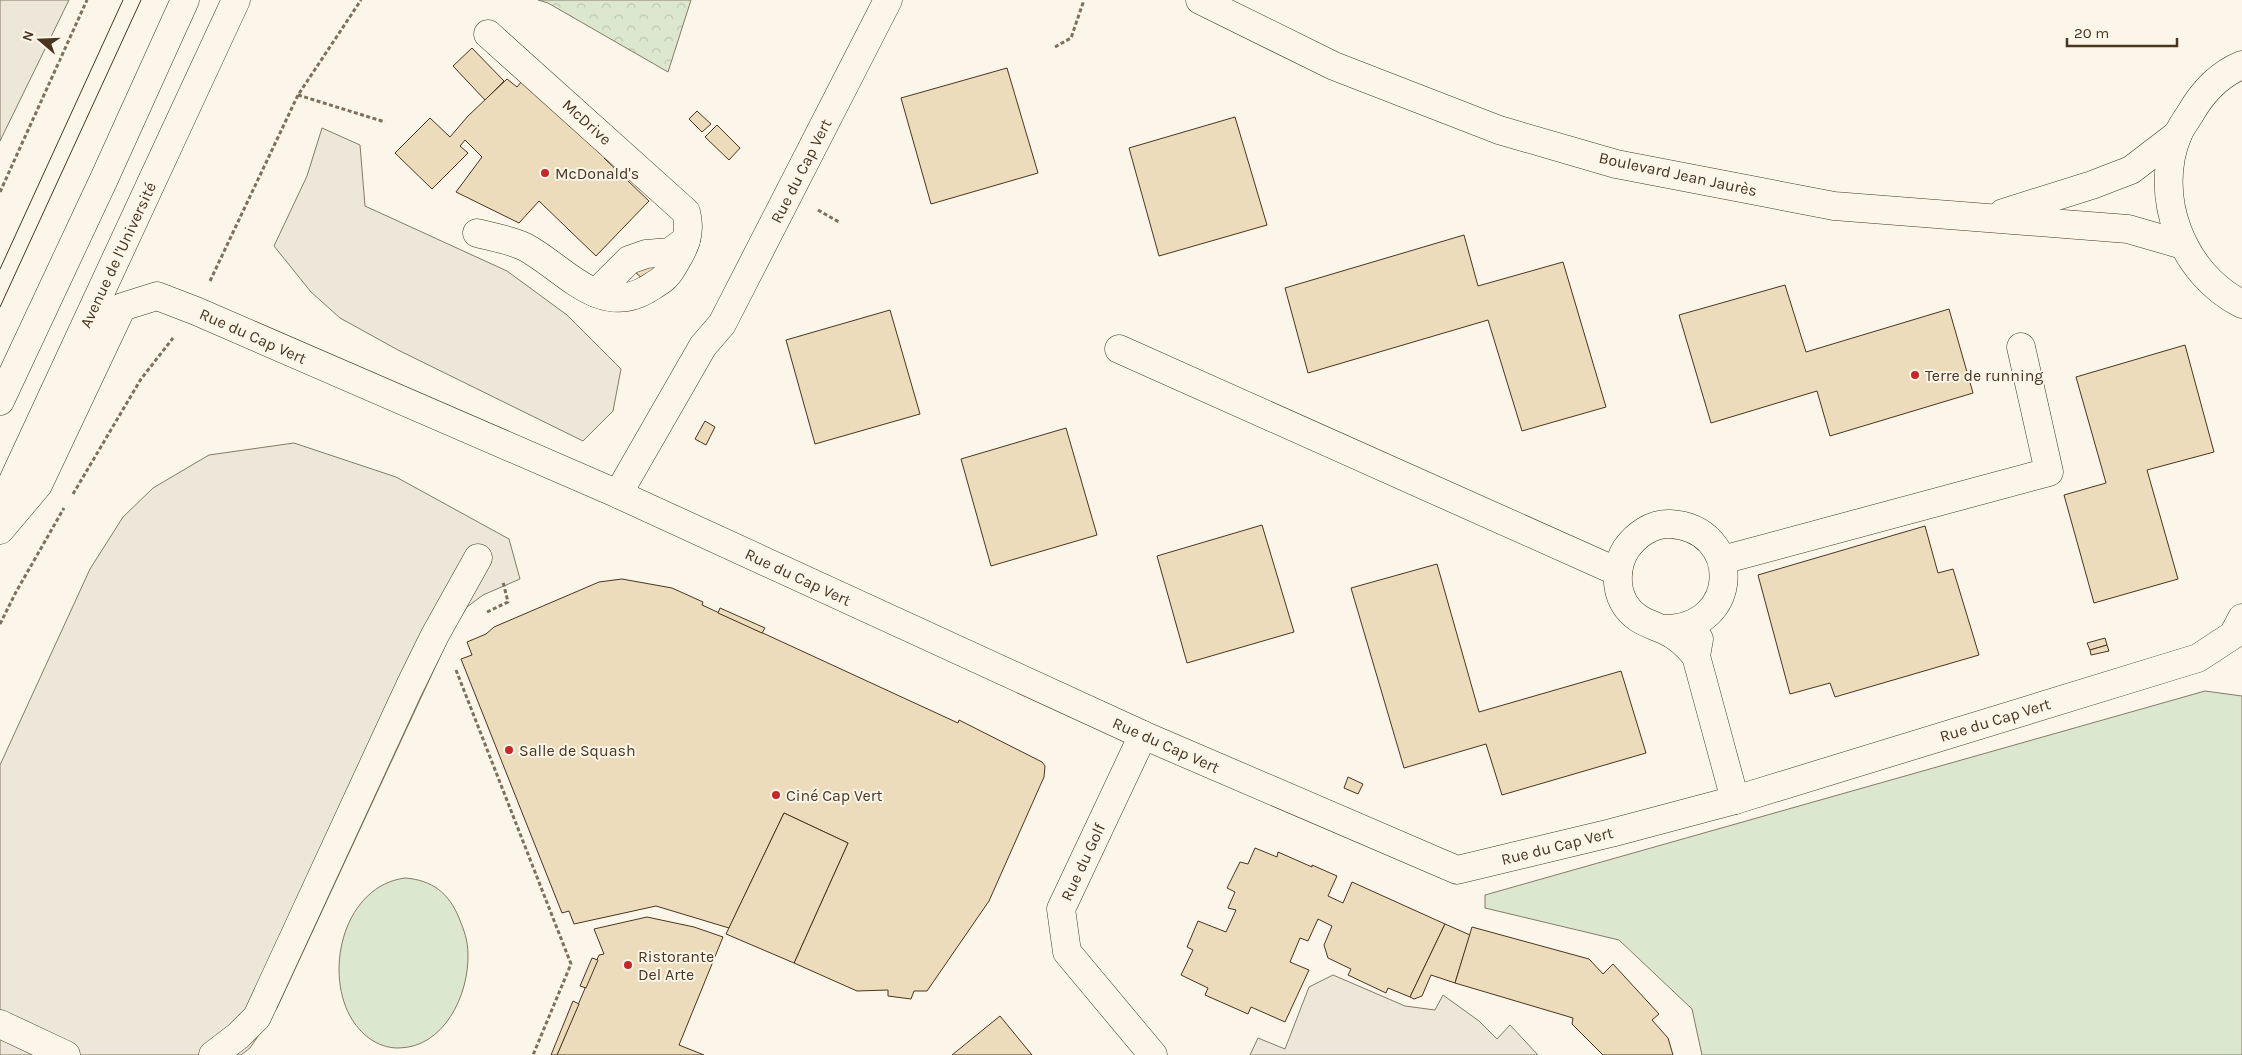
<svg xmlns="http://www.w3.org/2000/svg" width="2242" height="1055" viewBox="0 0 2242 1055" font-family="Karla,sans-serif">
<defs>
<pattern id="forest-crowns" width="20" height="18" patternUnits="userSpaceOnUse" patternTransform="scale(1.25)"><rect width="20" height="18" fill="#dce7d0"/><path d="M2 6a3 3 0 1 1 6 0M12 15a3 3 0 1 1 6 0" fill="none" stroke="#bec7b2"/></pattern>
</defs>
<rect width="100%" height="100%" fill="#fbf6e9"/>
<g fill="#dce7d0" stroke="#887966">
<path d="M2205,691l37,5v359h-540l-10,-46 -73,-69 -134,-32v-13z"/>
<path d="M405,878c27,2 44,15 54,40 5,12 9,23 9,36 1,41 -24,94 -70,94 -21,0 -38,-14 -48,-32 -26,-48 -5,-130 55,-138z"/>
</g>
<path fill="url(#forest-crowns)" stroke="#887966" d="M538,0h153l-23,72 -120,-69z"/>
<g fill="#ede7d9" stroke="#887966">
<path d="M0,0h69l-69,141z"/>
<path d="M322,128l38,17 5,61 142,65 60,44 54,54 -8,42 -30,30 -185,-91 -58,-32 -29,-26 -37,-46 33,-70z"/>
<path d="M294,443l102,34 113,62 11,40 -37,16 -16,12 -16,26 -174,375 -27,40 -9,7h-241v-290l90,-196 33,-52 30,-29 56,-33z"/>
<path d="M1333,975l72,31 30,4 8,-15 36,26 18,18 13,-14 28,30h-288l8,-17 27,11 24,-62z"/>
</g>
<g fill="#ecdcbc" stroke="#4a3520">
<path d="M472,48l32,33 -19,19 -32,-34z"/>
<path d="M1007,68l31,105 -107,31 -30,-106z"/>
<path d="M507,79l10,8 5,-6 87,72 -5,5 45,43 -53,55 -57,-55 -20,22 -63,-31 26,-35 -17,-17 -5,6 8,7 -36,36 -37,-36 35,-35 20,19 18,-21z"/>
<path d="M697,111l14,13 -9,8 -13,-13z"/>
<path d="M1235,117l32,108 -108,31 -30,-108z"/>
<path d="M717,125l23,23 -11,12 -24,-23z"/>
<path d="M1464,235l14,51 85,-24 43,145 -84,24 -34,-111 -180,53 -23,-85z"/>
<path d="M644,256l16,15 -12,13 -16,-15z"/>
<path d="M1785,285l21,67 143,-43 24,84 -143,43 -13,-45 -106,32 -32,-108z"/>
<path d="M890,310l30,104 -105,30 -29,-104z"/>
<path d="M2185,345l29,107 -67,18 31,109 -84,24 -30,-108 42,-12 -30,-106z"/>
<path d="M705,421l10,6 -9,18 -11,-6z"/>
<path d="M1066,428l31,107 -106,31 -30,-107z"/>
<path d="M1262,525l32,107 -107,31 -30,-107z"/>
<path d="M1925,526l13,47 15,-4 26,86 -144,42 -5,-14 -40,11 -32,-119z"/>
<path d="M1437,564l42,148 142,-41 25,82 -144,42 -16,-51 -82,24 -53,-180z"/>
<path d="M622,579l50,9 31,14 -1,3 256,118 1,-3 83,42 3,4 -1,11 -55,124 -62,90h-13l-3,8 -23,-3v-6l-31,1 -63,-28 54,-120 -64,-30 -55,115 -73,-22 -82,18 -5,-13 -7,2 -101,-254 11,-4 -5,-13 19,-8 8,-7 105,-45z"/>
<path d="M720,608l45,20 -3,5 -44,-20z"/>
<path d="M2105,638l2,7 -17,5 -3,-7z"/>
<path d="M2107,645l2,6 -18,4 -1,-5z"/>
<path d="M1348,777l15,7 -5,10 -14,-6z"/>
<path d="M784,813l64,30 -54,120 -68,-29z"/>
<path d="M1255,848l22,9 1,-5 34,15v-2l25,11 -9,20 15,7 9,-21 93,42 -35,73 -22,-9 -2,5 -38,-18 3,-6 -23,-11 -4,-13 8,-19 -14,-7 -10,22 -8,-3 -10,24 19,8 -24,52 -34,-15 -3,7 -43,-19 3,-7 -27,-13 12,-25 -6,-3 11,-26 28,11 10,-22 -8,-2 7,-16 -8,-4 13,-26 8,2z"/>
<path d="M647,917l47,10 29,10 -44,108 25,10h-147l42,-100 5,-1 -10,-25z"/>
<path d="M1445,924l25,11 -15,48 -24,-8 -9,21 -8,3 -4,-2z"/>
<path d="M1472,927l117,32 14,15 10,-10 46,50 -7,6 16,18 5,17h-70l-31,-31 1,-6 -118,-35z"/>
<path d="M592,958l6,2 -12,28 -6,-2z"/>
<path d="M573,1001l6,3 -22,51h-6z"/>
<path d="M1000,1016l32,39h-80z"/>
</g>
<g fill="none" stroke-linecap="round" stroke-linejoin="round">
<defs>
<g id="minor">
<path d="M1200,0l134,66 165,64 117,34 218,42 294,23 55,16"/>
<path d="M2242,65c-22,9 -40,28 -52,49 -4,6 -9,13 -12,20 -26,62 4,140 64,170"/>
<path d="M2003,213l89,-28 39,-15 47,-36"/>
<path d="M477,233c15,4 34,7 48,14 38,20 74,70 121,43 11,-7 20,-11 26,-22 12,-19 20,-34 14,-56l-198,-178"/>
<path d="M596,293l33,-33 17,-6 24,-2 16,-12"/>
<path d="M1119,349l499,223"/>
<path d="M618,494l85,-148 19,-22 166,-324"/>
<path d="M0,530l38,-45 84,-178 35,-11 39,15 422,183 525,241 314,135 154,-37 124,-33 463,-142 35,-23 9,-17"/>
<path d="M1722,560l327,-88 -28,-125"/>
<path d="M1664,629c78,0 79,-101 6,-105 -18,-1 -34,11 -44,25 -10,16 -11,38 -2,54 10,17 24,20 40,27 14,6 23,15 32,26"/>
<path d="M1699,639l-3,17 39,144"/>
<path d="M1143,735l-82,174 6,43 86,103"/>
<path d="M0,1024l66,31"/>
<path d="M213,1055l25,-19 19,-19 152,-329 26,-53 43,-77"/>
</g>
<g id="major">
<path d="M0,401l104,-222 81,-179"/>
<path d="M0,509l236,-509"/>
</g>
</defs>
<use href="#minor" stroke="#4a3520" stroke-width="29"/>
<use href="#major" stroke="#4a3520" stroke-width="29"/>
<g stroke="#7f6f5c" stroke-width="3" stroke-dasharray="4 2.5" stroke-linecap="butt">
<path d="M1055,47l16,-9 13,-38"/>
<path d="M298,95l87,27"/>
<path d="M0,192l87,-192"/>
<path d="M818,210l21,12"/>
<path d="M210,281l88,-186 63,-95"/>
<path d="M73,494l68,-115 32,-41"/>
<path d="M487,612l21,-10 -5,-20"/>
<path d="M0,624l16,-32 48,-84"/>
<path d="M456,670l115,294 -38,91"/>
</g>
<use href="#minor" stroke="#fbf6e9" stroke-width="28"/>
<use href="#major" stroke="#fbf6e9" stroke-width="28"/>
<g stroke="#4a3520" stroke-width="1">
<path d="M0,269l123,-269"/>
<path d="M0,307l141,-307"/>
</g>
</g>
<g fill="#c62828" stroke="#fbf6e9" stroke-width="2">
<circle cx="545" cy="173" r="5"/>
<circle cx="1915" cy="375" r="5"/>
<circle cx="509" cy="750" r="5"/>
<circle cx="776" cy="795" r="5"/>
<circle cx="628" cy="965" r="5"/>
</g>
<g text-anchor="middle" dominant-baseline="central" stroke-width="4" stroke-linejoin="round" paint-order="stroke">
<g font-size="16" fill="#4a3520" stroke="#fbf6e9">
<text transform="translate(587 122) rotate(42)">McDrive</text>
<text transform="translate(801 171) rotate(-63)">Rue du Cap Vert</text>
<text transform="translate(1678 174) rotate(12)">Boulevard Jean Jaurès</text>
<text transform="translate(118 255) rotate(-65)">Avenue de l'Université</text>
<text transform="translate(253 336) rotate(24)">Rue du Cap Vert</text>
<text transform="translate(798 577) rotate(25)">Rue du Cap Vert</text>
<text transform="translate(1995 720) rotate(-17)">Rue du Cap Vert</text>
<text transform="translate(1166 745) rotate(24)">Rue du Cap Vert</text>
<text transform="translate(1557 846) rotate(-14)">Rue du Cap Vert</text>
<text transform="translate(1083 862) rotate(-65)">Rue du Golf</text>
</g>
<g font-size="16" fill="#4a3520" stroke="#fbf6e9" text-anchor="start">
<text x="555" y="173">McDonald's</text>
<text x="1925" y="375">Terre de running</text>
<text x="519" y="750">Salle de Squash</text>
<text x="786" y="795">Ciné Cap Vert</text>
<text x="638" y="956">Ristorante<tspan x="638" dy="18">Del Arte</tspan></text>
</g>
</g>
<g transform="translate(40 40) rotate(289)" stroke="#fbf6e9" stroke-width="4" paint-order="stroke">
<path d="M0-4L9 19L0 12L-9 19Z" fill="#4a3520"/>
<text y="-8" font-size="14" font-weight="bold" text-anchor="middle" fill="#4a3520">N</text>
</g>
<path d="M2067 38v8h110v-8" fill="none" stroke="#4a3520" stroke-width="2.5"/>
<text x="2074" y="38" font-size="15" fill="#4a3520" stroke="#fbf6e9" stroke-width="4" paint-order="stroke">20 m</text>
</svg>
